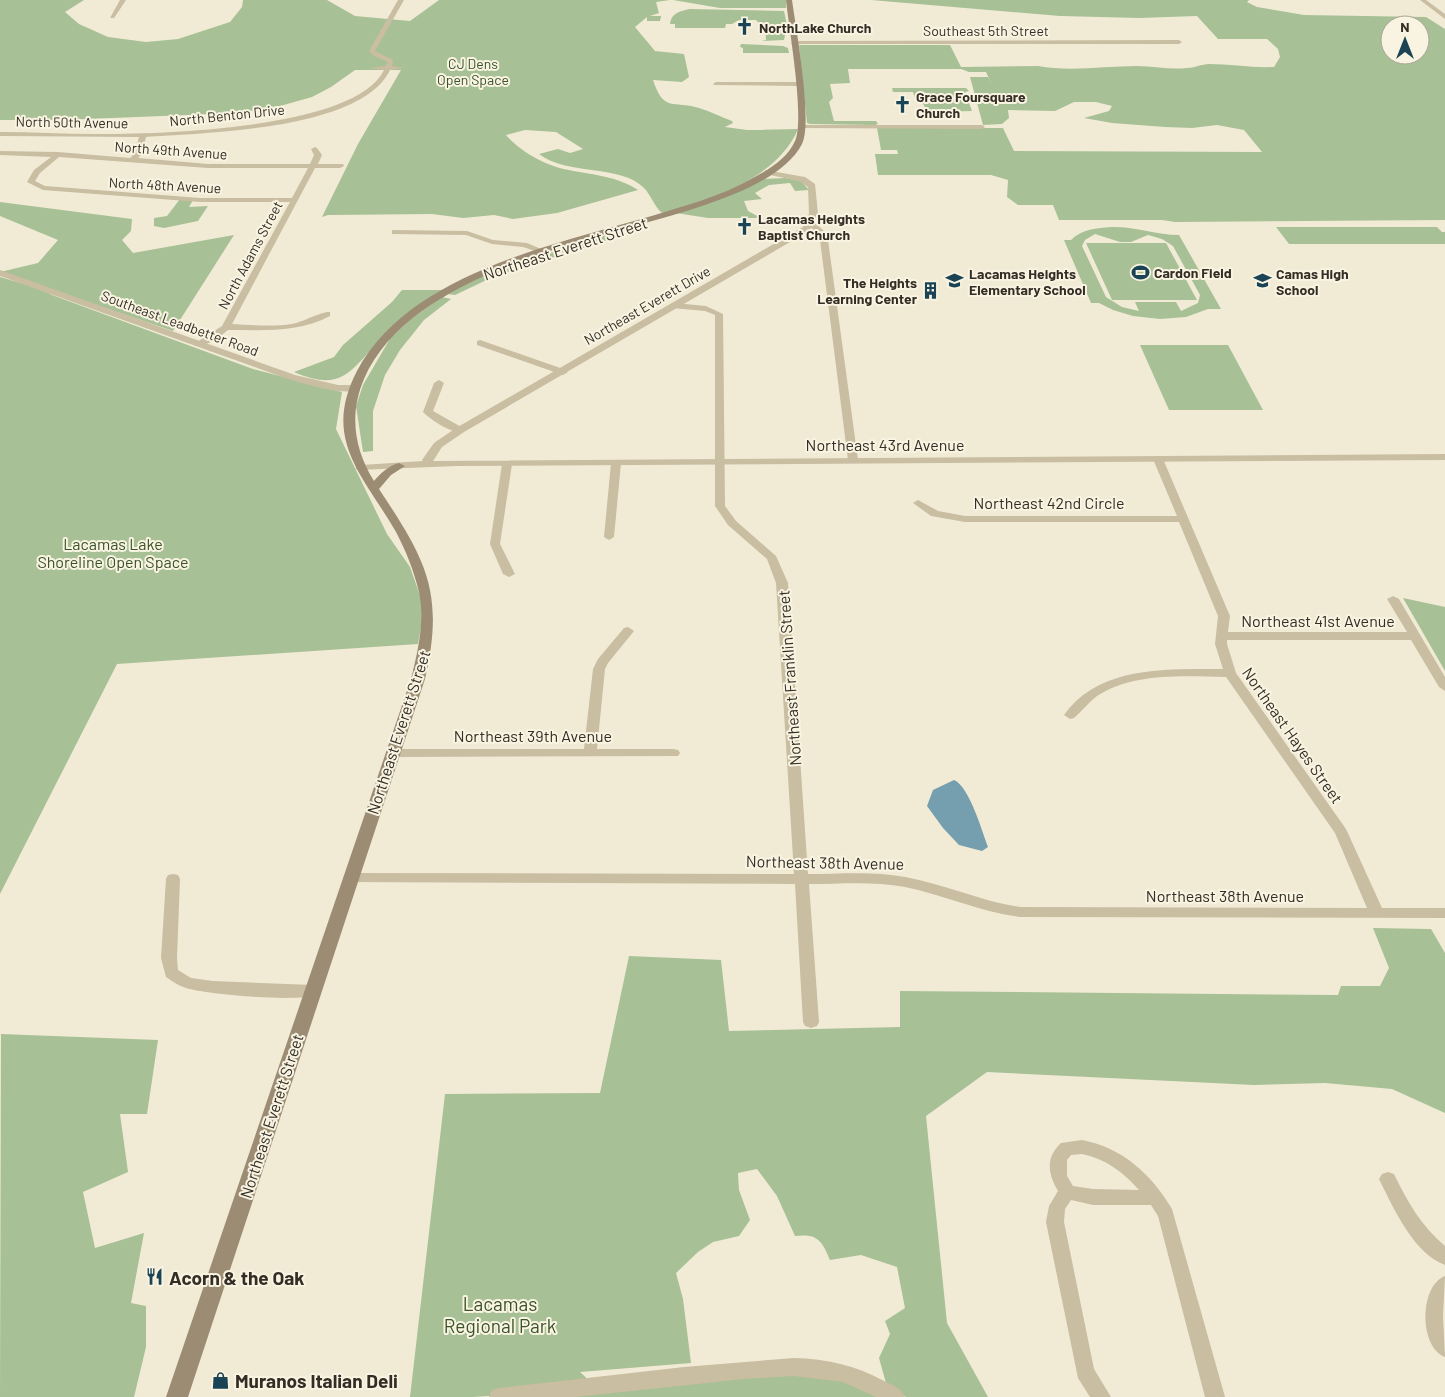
<svg xmlns="http://www.w3.org/2000/svg" width="1445" height="1397" viewBox="0 0 1445 1397" font-family="Barlow,sans-serif">
<rect width="100%" height="100%" fill="#f1ebd6"/>
<g fill="#a8c096" fill-rule="evenodd">
<path d="M0,0h84l-19,12 14,12 29,13 38,5 32,-3 52,-17 12,-15 1,-7h84l28,16 55,5 29,-21h231l-14,2 3,11 -9,3h11l-1,5h-13v-4l-12,10 20,24 29,3 5,23 -7,5 -29,-2c11,33 20,20 46,28 11,3 22,9 33,13l1,2 -8,4 22,3 51,-1c-21,50 -88,71 -136,84 -8,-7 -11,-18 -18,-25 -23,-24 -77,-12 -105,-34l19,-5 12,4 13,-4 -27,-17 -31,-2 -19,5c15,17 40,31 63,35 24,5 48,6 69,20l-81,23 -44,6 -19,-4 -31,3 -31,-4 -104,1 -6,2 36,-73 43,-74h-46l-24,17 -19,10 -32,9 -41,7 -178,7h-61z"/>
<path d="M673,0h113v8h-66z"/>
<path d="M871,0h378l-2,2 10,5 47,8 122,2 19,12v191l-270,2 -13,-2h-103l-6,-15h-35l-11,-8 1,-17 -17,-5h-113l-3,-21h23l-1,-4h-16l-4,-22h126l11,23 248,1 -18,-22 -27,-5 -25,3 -27,-1 -53,-4 -28,-5 25,-7 3,-5 -16,-4h-22l-19,9 -47,-1 1,8 -7,6 -19,1 -13,-48h18l4,8 -6,-13h-17l-8,-3h-113l2,14 -20,1 3,14 -4,4 5,19h42l2,3 -3,1 -65,-1 -3,-1 -8,-78h151l11,22 77,-1c32,6 67,0 99,0 17,0 33,4 50,2 7,0 15,-4 22,-4 22,0 43,4 65,3l6,-10 -2,-8 -11,-10h-49l-21,-23 -58,2 -79,-2zM1390,25h30v30h-30z"/>
<path d="M690,9l94,2 3,14 -3,15 -23,1 5,-1 -1,-16h-5l-4,-4h-17l-7,4h-6l-1,4h-50v-4h-5c1,-11 10,-13 20,-15z"/>
<path d="M741,44l42,2 5,2 1,5h-46v-5l-3,-1z"/>
<path d="M892,88h74l3,3 -4,1 7,19 -41,1 -1,-2h-4l-4,-9h-6l-3,-9h-20z"/>
<path d="M785,178l16,3 8,9 -14,1 -5,-8 -21,2 -14,8 7,6 -18,2 4,10 13,7h-53l-32,-5 86,-34z"/>
<path d="M180,199l13,1 -4,7 19,-1 -10,15 -34,7 -10,-2v-8l13,-2z"/>
<path d="M0,202l132,17 -1,12 -9,9 11,13 101,-18 -61,96 -173,-59 38,-9 20,-23 -58,-24z"/>
<path d="M1111,227c23,-1 45,8 68,8l42,74h-13l-22,8 -26,2 -27,-3 -20,-6 -14,-7h-8l-27,-63h7c11,-11 26,-12 40,-13zM1095,234l25,8h11l17,-7 14,4 11,7 27,49 -2,8 -17,8 -5,-9h-41l4,9 -17,-4 -16,-10 -24,-51 3,-6z"/>
<path d="M1276,227h161l5,5h3v12h-156z"/>
<path d="M616,232l8,3 -129,41 -40,19 -8,-1 43,-22z"/>
<path d="M1086,243h80l31,57h-85z"/>
<path d="M0,277l41,12 11,6 201,74 89,23 -6,37 51,105 23,33 12,34 -1,26 -3,17 -301,20 -117,230z"/>
<path d="M402,290h41c-19,15 -39,29 -57,45 -34,30 -39,60 -92,37l40,-15 9,-12 49,-43z"/>
<path d="M442,297l9,2 -27,21 -24,30 -15,25 -12,36v40l-10,1 -7,-46 7,-21 28,-48 20,-18z"/>
<path d="M1140,345h88l35,65h-94z"/>
<path d="M1403,598l42,9v64z"/>
<path d="M1373,928l58,1 14,24v160l-53,-24 -67,-6 -71,2 -267,-13 -61,44 21,207 41,74h-82l-20,-14 -7,-25 11,-24 -5,-13 20,-13 -8,-41 -36,-12 -31,5c-8,-19 -12,-27 -35,-24l-18,-40 -20,-27 -19,4 1,17 11,30 -11,16 -26,6 -15,10 -22,21 7,26 8,64 -111,9 14,13 249,-12 40,24h-377l15,-3 -48,3h-63l35,-303 155,-1 29,-137 92,4 8,71 171,-4v-36l438,4 3,-9h39l9,-18z"/>
<path d="M1,1034l157,6 -11,74h-27l8,58 -45,20 12,56 49,-15 -13,70 15,3v41l-12,50h-134z"/>
</g>
<path fill="#759fae" d="M954,780c15,6 28,51 34,67l-6,4 -23,-6 -16,-17 -16,-22 6,-16z"/>
<g fill="none" stroke-linecap="round" stroke-linejoin="round">
<g fill="#c9bda2" fill-rule="evenodd">
<path d="M120,0h6l-12,18h-4z"/>
<path d="M398,0h6l-29,51 18,9 -1,6 12,2 -14,2c-28,60 -185,63 -244,67l-4,17 -4,4 70,6h102l4,-9 -3,-6 4,-2 2,1 5,7 -4,9h25l1,2 -4,2h-25l-83,156c20,1 40,3 60,0 11,-2 30,-13 38,-12v4c-32,17 -66,14 -102,14 -8,7 -22,17 -33,16l-1,-2 28,-18 68,-124h-90l-157,-12 -16,-8 7,-12 17,-13 -51,-2v-4l58,1 72,6 5,-5 4,-16 -139,-1v-4c32,0 63,2 95,2 62,0 260,-4 289,-64l-14,-2 15,-2 3,-4 -14,-6 -5,-5zM59,157l149,11h100l-16,30h-92l-155,-12 -10,-5 5,-8z"/>
<path d="M1420,0h6l19,14v5z"/>
<path d="M793,41l386,-1 3,2 -3,2h-388z"/>
<path d="M716,82h83l3,2 -3,2 -85,-1 -1,-1z"/>
<path d="M803,125h179l3,2 -3,2 -181,-1v-2z"/>
<path d="M808,222h6l10,9 4,9 30,220 -5,3 -5,-3 -28,-220 -2,-6 -11,-10z"/>
<path d="M392,230l75,1 26,9 34,3 21,9 -4,2 -21,-7 -31,-3 -26,-9 -71,-1h-3z"/>
<path d="M675,303l31,3 17,8 2,192 11,15 40,35 12,27 20,291c32,0 66,-3 97,3 39,7 75,24 115,30l347,1 -32,-75 -109,-156c-41,-1 -93,-5 -129,19 -8,6 -15,15 -23,22l-4,1 -6,-4c35,-50 105,-46 159,-46l-8,-25 3,-28 -39,-94h-214l-34,-6 -18,-13 5,-3 20,11 27,5h212l-24,-57 5,-3 5,3 67,157 -2,16h179l-20,-33 6,-3 6,3 46,78v14l-6,-4 -28,-47h-184v4l9,29 110,156 36,79h63v10l-425,-1c-40,-5 -76,-22 -115,-30 -31,-6 -65,-3 -96,-3l10,138 -2,4 -6,2 -6,-2 -2,-4 -8,-138 -450,-2 -2,-4 2,-4 5,-1 444,1 -18,-291 -9,-24 -39,-34 -13,-19v-191l-10,-4 -33,-3 -1,-2z"/>
<path d="M480,340l86,30 2,2 -5,3 -3,-1 -83,-29v-4z"/>
<path d="M439,380l5,3 -11,28 30,17v4c-11,2 -32,-12 -40,-20l11,-29z"/>
<path d="M616,460l5,3 -7,74 -5,3 -5,-3 7,-74z"/>
<path d="M507,461l5,3 -12,80 15,30 -6,3 -6,-3 -13,-30 12,-80z"/>
<path d="M628,627l6,4 -26,32 -3,6 -8,80h76l5,1 2,3 -2,3 -285,1 -7,-4 7,-4h191l9,-80 5,-10 26,-31z"/>
<path d="M173,874l5,1 2,4 -3,79 1,12 13,8 22,3 100,4 5,2 3,4 -3,4c-21,7 -109,0 -132,-7 -7,-2 -14,-7 -20,-11l-5,-19 5,-79 2,-4z"/>
<path d="M1082,1140c41,8 69,34 90,69l53,188h-20l-47,-181 -7,-11h-58l-22,-5 -6,9 -1,13 30,147 17,28h-21l-12,-19 -32,-156 3,-16 9,-15c-10,-17 -13,-33 3,-48zM1082,1154c24,5 41,18 57,36l-46,-1 -20,-3 -6,-10v-16l4,-5z"/>
<path d="M1388,1172l6,2c13,27 27,52 51,72v19c-32,-12 -52,-58 -66,-86l3,-5z"/>
<path d="M1445,1276l-2,40 2,41c-26,-10 -26,-71 0,-81z"/>
<path d="M794,1358c33,1 61,7 90,23 9,4 17,7 21,16h-29l-33,-15 -49,-6 -50,3 -169,18h-86l3,-7 7,-2 185,-21z"/>
</g>
<g fill="#c9bda2" fill-rule="evenodd">
<path d="M765,170l40,7 10,7 3,30 -9,17 -345,201 -22,15 -9,14 1012,-7v6l-988,6 -100,4 -2,-2 6,-3 62,-4 -1,-1 12,-17 22,-15 347,-201 6,-13 -1,-27 -9,-6 -34,-7z"/>
<path d="M0,270l295,105 43,10h16l5,3c-11,10 -56,-5 -71,-9l-288,-103z"/>
</g>
<path fill="#9c8c74" fill-rule="evenodd" d="M786,0h6c4,29 21,122 10,144 -17,33 -70,52 -103,63 -101,33 -288,64 -335,172 -15,35 -10,70 10,102 7,-8 14,-15 25,-18l6,3 -14,9 -12,14c47,71 66,103 46,190l-237,718h-22l245,-718c7,-28 14,-58 8,-87 -5,-21 -13,-41 -23,-60 -32,-56 -75,-92 -39,-161 52,-98 200,-127 298,-156 32,-10 66,-19 96,-36 16,-8 37,-21 44,-38 10,-22 -6,-112 -9,-141z"/>
</g>
<defs>
<symbol id="church-bare" viewBox="-9 -9 18 18"><path d="M-1.2-6h2.4v3.5h3.3v2.4h-3.3V6h-2.4V-.1h-3.3v-2.4h3.3Z" fill="#1a4455" stroke="#f9f4e2" stroke-width="2.5" paint-order="stroke"/></symbol>
<symbol id="stadium-bare" viewBox="-9 -9 18 18"><path d="M0-5a6.5 5 0 1 0 0 10a6.5 5 0 1 0 0-10ZM-3.5-1.8h7v3.6h-7Z" fill="#1a4455" stroke="#f9f4e2" stroke-width="2.5" paint-order="stroke"/></symbol>
<symbol id="school-bare" viewBox="-9 -9 18 18"><path d="M0-5L7-2L0 1L-7-2ZM-4 1L0 2.5L4 1V4Q0 6-4 4Z" fill="#1a4455" stroke="#f9f4e2" stroke-width="2.5" paint-order="stroke"/></symbol>
<symbol id="building-bare" viewBox="-9 -9 18 18"><path d="M-4-6H4V6H1V3H-1V6H-4ZM-2.5-4.3h1.7v1.8h-1.7ZM.8-4.3h1.7v1.8H.8ZM-2.5-1h1.7V.8h-1.7ZM.8-1h1.7V.8H.8Z" fill="#1a4455" stroke="#f9f4e2" stroke-width="2.5" paint-order="stroke"/></symbol>
<symbol id="restaurant-bare" viewBox="-9 -9 18 18"><path d="M-5-6h1v4h1v-4h1v4h1v-4h1v5L-1.5 .5V6h-2V.5L-5-1ZM5-6V6H3V1.5H1.5Q1.5-4 5-6Z" fill="#1a4455" stroke="#f9f4e2" stroke-width="2.5" paint-order="stroke"/></symbol>
<symbol id="shop-bare" viewBox="-9 -9 18 18"><path d="M-5-2.5h2.3a2.7 3.5 0 0 1 5.4 0H5L5.5 6h-11ZM-1.5-2.5h3a1.5 2.3 0 0 0-3 0Z" fill="#1a4455" stroke="#f9f4e2" stroke-width="2.5" paint-order="stroke"/></symbol>
</defs>
<g fill-rule="evenodd">
<use href="#church-bare" x="732" y="14" width="25" height="25"/>
<use href="#church-bare" x="890" y="92" width="25" height="25"/>
<use href="#church-bare" x="732" y="214" width="25" height="25"/>
<use href="#stadium-bare" x="1128" y="260" width="25" height="25"/>
<use href="#school-bare" x="942" y="268" width="25" height="25"/>
<use href="#school-bare" x="1250" y="268" width="25" height="25"/>
<use href="#building-bare" x="918" y="278" width="25" height="25"/>
<use href="#restaurant-bare" x="142" y="1264" width="25" height="25"/>
<use href="#shop-bare" x="208" y="1368" width="25" height="25"/>
</g>
<g text-anchor="middle" dominant-baseline="central" stroke-width="4" stroke-linejoin="round" paint-order="stroke">
<g font-size="14" font-weight="bold" fill="#332d25" stroke="#f9f4e2" text-anchor="start">
<text x="759" y="27">NorthLake Church</text>
<text x="916" y="96">Grace Foursquare<tspan x="916" dy="16">Church</tspan></text>
<text x="758" y="218">Lacamas Heights<tspan x="758" dy="16">Baptist Church</tspan></text>
<text x="1154" y="272">Cardon Field</text>
<text x="969" y="273">Lacamas Heights<tspan x="969" dy="16">Elementary School</tspan></text>
<text x="1276" y="273">Camas High<tspan x="1276" dy="16">School</tspan></text>
<text x="917" y="282" text-anchor="end">The Heights<tspan x="917" dy="16">Learning Center</tspan></text>
</g>
<g font-size="14" fill="#332d25" stroke="#f9f4e2">
<text x="986" y="30">Southeast 5th Street</text>
<text transform="translate(227 115) rotate(-6)">North Benton Drive</text>
<text transform="translate(72 122) rotate(1)">North 50th Avenue</text>
<text transform="translate(171 150) rotate(4)">North 49th Avenue</text>
<text transform="translate(165 185) rotate(3)">North 48th Avenue</text>
<text transform="translate(250 255) rotate(-62)">North Adams Street</text>
<text transform="translate(647 305) rotate(-30)">Northeast Everett Drive</text>
<text transform="translate(180 323) rotate(20)">Southeast Leadbetter Road</text>
</g>
<g font-size="14" fill="#395228" stroke="#f9f4e2">
<text x="473" y="63">CJ Dens<tspan x="473" dy="16">Open Space</tspan></text>
</g>
<g font-size="16" fill="#332d25" stroke="#f9f4e2">
<text transform="translate(565 248) rotate(-18)">Northeast Everett Street</text>
<text x="885" y="444">Northeast 43rd Avenue</text>
<text x="1049" y="502">Northeast 42nd Circle</text>
<text x="1318" y="620">Northeast 41st Avenue</text>
<text transform="translate(789 678) rotate(-94)">Northeast Franklin Street</text>
<text transform="translate(398 732) rotate(-72)">Northeast Everett Street</text>
<text x="533" y="735">Northeast 39th Avenue</text>
<text transform="translate(1293 735) rotate(55)">Northeast Hayes Street</text>
<text transform="translate(825 862) rotate(1)">Northeast 38th Avenue</text>
<text x="1225" y="895">Northeast 38th Avenue</text>
<text transform="translate(271 1116) rotate(-72)">Northeast Everett Street</text>
</g>
<g font-size="16" fill="#395228" stroke="#f9f4e2">
<text x="113" y="543">Lacamas Lake<tspan x="113" dy="18">Shoreline Open Space</tspan></text>
</g>
<g font-size="19" font-weight="bold" fill="#332d25" stroke="#f9f4e2" text-anchor="start">
<text x="169" y="1277">Acorn &amp; the Oak</text>
<text x="235" y="1380">Muranos Italian Deli</text>
</g>
<g font-size="19" fill="#395228" stroke="#f9f4e2">
<text x="500" y="1303">Lacamas<tspan x="500" dy="22">Regional Park</tspan></text>
</g>
</g>
<g transform="translate(1405 40)"><circle r="24" fill="#f9f4e2" stroke="#aaa496"/>
<path d="M0-4L9 19L0 12L-9 19Z" fill="#1a4455"/>
<text y="-8" font-size="14" font-weight="bold" text-anchor="middle" fill="#332d25">N</text>
</g>
</svg>
